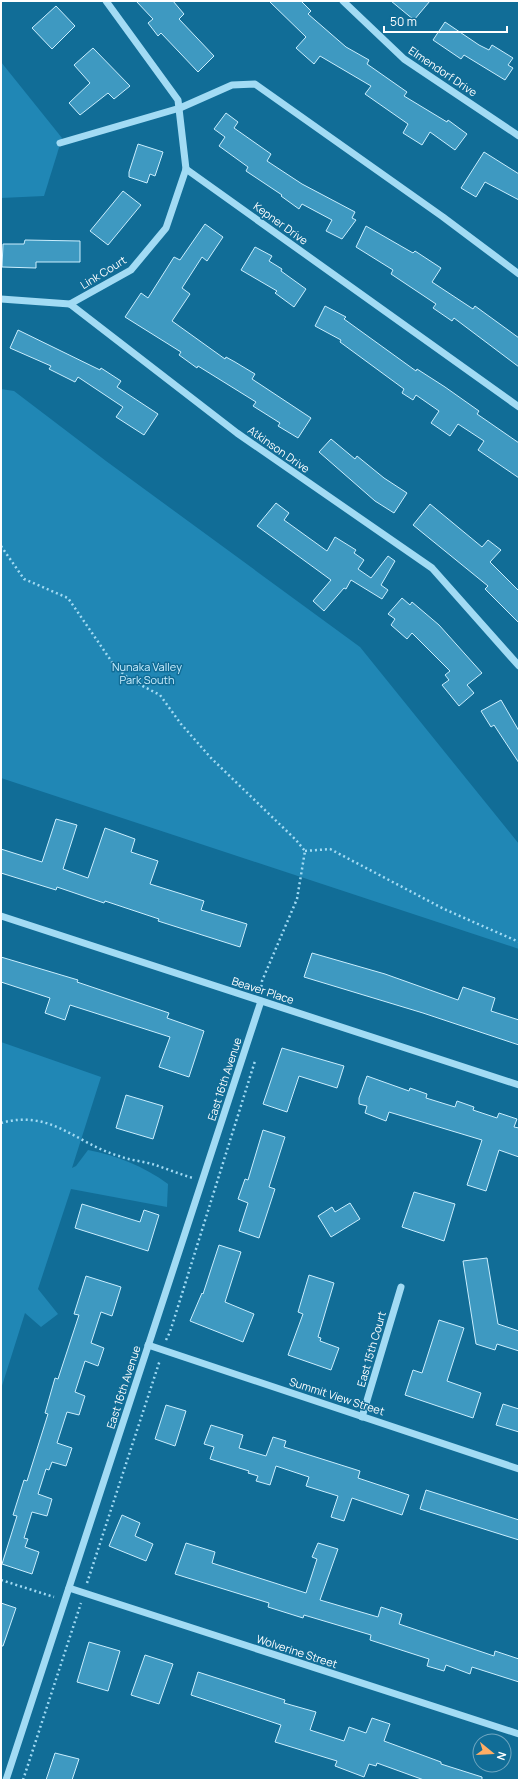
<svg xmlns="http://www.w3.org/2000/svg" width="520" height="1781" viewBox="0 0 520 1781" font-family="Manrope,sans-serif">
<rect width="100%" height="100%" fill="#116d97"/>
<g fill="#2087b5">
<path d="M1,62l61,76 -18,58 -43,2z"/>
<path d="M1,389l13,2 92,70 254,186 159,197v105l-518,-171z"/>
<path d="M1,1042l100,35 -29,91 4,-2 12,-16c28,5 57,17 80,34l-1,23 -96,-18 -33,100 20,25 -17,13 -16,-14 -24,76z"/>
</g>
<g fill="#3e99c1" stroke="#caeefe">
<path d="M136,1h37l11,13 -5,5 35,37 -16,16 -37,-39 -3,3 -10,-13 5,-4z"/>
<path d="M269,1h32l10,10 -3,3 38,33 23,13 -2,4 40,28 -3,4 43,26 1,-2 19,14 -12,16 -25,-18 -8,13 -19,-12 5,-9 -43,-30 6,-8 -51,-30 -6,8 -18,-16 10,-11z"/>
<path d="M391,1h39l-16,19z"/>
<path d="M56,6l19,20 -23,23 -20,-21z"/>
<path d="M445,22l34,23 10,5 3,-5 21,13 -5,7 5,3 -8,12 -41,-25 -3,4 -28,-19z"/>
<path d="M93,48l37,38 -16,13 -6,-6 -28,22 -11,-12 21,-20 -16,-18z"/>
<path d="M226,113l12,9 -4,6 37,26 -4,7 35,23 53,28 -3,6 4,2 -14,19 -16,-8 6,-11 -30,-16 -3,5 -18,-13 1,-1 -36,-24 2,-4 -29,-21 6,-9 -11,-8z"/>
<path d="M138,144l25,8 -8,24 -5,-2 -3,9 -18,-6v-5z"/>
<path d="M484,152l35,22v26l-34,-18 -9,15 -15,-9z"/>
<path d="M123,191l18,14 -33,40 -18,-14z"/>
<path d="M205,224l18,13 -16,24 -5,-4 -20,31 8,6 -18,27 53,38 1,-2 9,5 20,12 -3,5 59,39 -13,20 -20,-12 2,-3 -27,-17 3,-4 -58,-36 -1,2 -18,-13 2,-3 -56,-35 16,-24 7,5 26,-41 6,3z"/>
<path d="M366,226l47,27 2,-2 26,17 -9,14 41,27 2,-3 44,32v29l-65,-49 -2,3 -19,-13 3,-4 -45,-30 2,-4 -37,-23z"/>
<path d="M25,240l55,1v21h-44v6l-34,-1 1,-23h21z"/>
<path d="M255,247l17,9 -3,5 13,8 -1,2 25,18 -12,18 -19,-14 2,-2 -36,-21z"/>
<path d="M325,306l21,11 -2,2 72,52 1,-2 28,18 34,24 -2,3 42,29v35l-41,-28 6,-9 -26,-17 -8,12 -19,-13 8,-12 -23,-16 -3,5 -11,-7 2,-4 -64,-47 1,-2 -26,-14z"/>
<path d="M18,330l82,40 1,-2 20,13 -4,6 41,27 -14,21 -28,-18 7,-10 -45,-30 -3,5 -26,-13 2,-3 -41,-18z"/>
<path d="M331,439l24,20 2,-3 27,22 23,15 -13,20 -19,-12 -56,-49z"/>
<path d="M276,503l13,10 -5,7 43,31 8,-14 21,13 -2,3 10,7 -6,9 13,9 17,-22 7,5 -14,24 7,5 -6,9 -31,-19 -5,9 -2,-1 -20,23 -11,-10 18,-21 -74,-54z"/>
<path d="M430,504l52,43 6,-7 13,10 -11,12 29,29v32l-34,-34 3,-3 -75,-61z"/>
<path d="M402,598l8,7 2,-3 27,23 43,48 -15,12 7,8 -15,13 -17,-21 7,-5 -4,-5 5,-4 -38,-38 -5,6 -16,-14 4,-6 -7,-5z"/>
<path d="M501,700l18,31v32l-25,-38 -3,2 -10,-16z"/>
<path d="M56,819l21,6 -14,44 25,9 17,-50 30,11 -4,13 27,9 -8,23 54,17 -3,9 46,14 -7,23 -82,-26 1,-2 -54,-18 -1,2 -47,-16 -1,3 -55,-17v-24l41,13z"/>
<path d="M312,953l73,21 73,26 5,-13 32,11 -4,13 28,9v25l-96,-32 -119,-36z"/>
<path d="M1,957l77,23 -1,2 92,31 -2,5 37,13 -15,46 -30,-10 11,-30 -100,-32 -5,15 -20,-7 5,-15 -49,-16z"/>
<path d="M282,1048l62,18 -7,22 -38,-12 -12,36 -24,-8z"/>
<path d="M367,1076l42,15 1,-3 17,6 -1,4 29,9 2,-6 17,6 -1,3 24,8 2,-5 18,6 -3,8 5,1v29l-20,-7 -13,41 -19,-6 15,-45 -93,-28 -3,9 -21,-8 2,-7 -8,-2v-6z"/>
<path d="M126,1095l37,11 -10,33 -37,-11z"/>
<path d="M263,1130l22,7 -16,50 6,2 -16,49 -20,-7 9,-28 -10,-4 7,-20 3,1z"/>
<path d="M414,1192l41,12 -11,37 -42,-14z"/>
<path d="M350,1203l10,16 -29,18 -13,-21 14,-9 3,5z"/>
<path d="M82,1204l58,18 4,-12 15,5 -11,36 -73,-23z"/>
<path d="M219,1245l22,7 -16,50 29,12 -11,28 -53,-21 12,-28 1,1z"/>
<path d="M487,1258l11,66 21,7v20l-22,-7 -2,6 -19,-6 -13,-83z"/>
<path d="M309,1275l25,8 -16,54 3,1 -1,3 19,7 -8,22 -43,-15 15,-41 -5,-2z"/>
<path d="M86,1276l35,11 -9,29 -11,-4 -10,31 13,5 -6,18 -13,-5 -10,31 10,4 -6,19 -12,-3 -10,31 15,5 -6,18 -14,-4 -3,8 -3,-1 -8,25 14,5 -5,17 -15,-4 -8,26 4,1 -3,8 14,5 -7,22 -30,-10 15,-48 -4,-1 11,-35 3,1 21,-67 -3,-1 10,-35 3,1 21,-64 -5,-1z"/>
<path d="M439,1320l25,8 -17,53 34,12 -8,25 -68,-23 8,-25 9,3z"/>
<path d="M503,1404l16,5v23l-23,-7z"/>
<path d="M166,1405l20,6 -11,35 -20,-7z"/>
<path d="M211,1425l32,10 -4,13 27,8 7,-19 13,4 -2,6 76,24 -2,7 51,17 -7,20 -50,-17 -8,23 -13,-4 7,-21 -32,-10 3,-9 -33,-11 -6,19 -14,-4 2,-5 -10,-3 1,-2 -39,-12 4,-12 -10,-3z"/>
<path d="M426,1490l93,30v20l-99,-31z"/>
<path d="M122,1515l18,8 -5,13 18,8 -7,17 -37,-15z"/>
<path d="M186,1543l29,9 -3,11 94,30 11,-34 -5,-2 6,-14 20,6 -18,51 58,17 3,-10 21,7 -3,10 95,32 1,-5 24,8v23l-47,-15 -2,7 -24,-9 -2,6 -17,-5 2,-7 -59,-19 1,-5 -67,-20 -1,3 -35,-11 1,-4 -94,-29z"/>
<path d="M1,1603l15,5 -13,38h-2z"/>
<path d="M89,1642l31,9 -12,40 -31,-9z"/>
<path d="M145,1655l28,9 -14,40 -28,-9z"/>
<path d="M198,1672l87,28 -1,3 32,9 -6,18 34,11 5,-14 17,6 6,-15 18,6 -6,17 57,21v2l41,13v3h-58l-47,-17 -1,3 -7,-2 -5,13 -29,-11 2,-5 -62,-19 6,-17 -90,-30z"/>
<path d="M55,1753l24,6 -7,21h-26z"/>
</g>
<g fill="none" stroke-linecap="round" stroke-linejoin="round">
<g stroke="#a2dbf4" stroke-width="2.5" stroke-dasharray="2 3" stroke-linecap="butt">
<path d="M1,546l23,33 44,19 46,67 15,14 31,16 21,29 30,34 85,82 9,11 -8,48 -35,82 -1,9"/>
<path d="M305,851l25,-2 114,60 75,33"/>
<path d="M1,1123c50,-14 74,20 118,33 10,4 22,5 33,8 13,4 27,10 41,14"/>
<path d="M166,1340l4,-8 85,-271"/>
<path d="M1,1580l53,17"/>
<path d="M87,1583l73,-223"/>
<path d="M23,1780l58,-177"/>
</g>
<g stroke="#a2dbf4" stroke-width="7">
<path d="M343,1l61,58 115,77"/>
<path d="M60,143l120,-35 52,-23 23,-1 188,133 76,57"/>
<path d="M186,169l333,238"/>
<path d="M1,299l69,5 167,129 195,135 87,98"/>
<path d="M70,304l61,-34 35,-42 20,-59 -8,-69 -72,-99"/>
<path d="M1,916l518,169"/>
<path d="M148,1345l371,124"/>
<path d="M362,1417l39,-130"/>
<path d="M69,1588l450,146"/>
<path d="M6,1780l255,-779"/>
</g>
</g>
<g text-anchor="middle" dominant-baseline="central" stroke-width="3" stroke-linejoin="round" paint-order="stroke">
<g font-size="11" fill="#fff" stroke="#116d97">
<text transform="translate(443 71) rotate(34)">Elmendorf Drive</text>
<text transform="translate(281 223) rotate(36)">Kepner Drive</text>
<text transform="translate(103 272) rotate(-32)">Link Court</text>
<text transform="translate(279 449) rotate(35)">Atkinson Drive</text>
<text transform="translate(263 990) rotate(18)">Beaver Place</text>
<text transform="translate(224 1079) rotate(-72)">East 16th Avenue</text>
<text transform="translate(371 1349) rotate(-74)">East 15th Court</text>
<text transform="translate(123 1387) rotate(-72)">East 16th Avenue</text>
<text transform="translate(337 1396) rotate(18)">Summit View Street</text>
<text transform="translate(297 1651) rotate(18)">Wolverine Street</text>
</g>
<g font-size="11" fill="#caeefe" stroke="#116d97">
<text x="147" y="666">Nunaka Valley<tspan x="147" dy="13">Park South</tspan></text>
</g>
</g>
<rect width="520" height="1781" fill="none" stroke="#ffffff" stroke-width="4"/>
<g transform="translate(492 1753) rotate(108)"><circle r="19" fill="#116d97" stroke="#70a7c1"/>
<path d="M0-3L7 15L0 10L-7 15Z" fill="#ffad65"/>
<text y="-6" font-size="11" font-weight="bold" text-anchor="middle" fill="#ffffff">N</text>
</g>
<path d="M384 26v6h123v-6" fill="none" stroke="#ffffff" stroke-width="2"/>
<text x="390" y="26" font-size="12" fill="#ffffff" stroke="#116d97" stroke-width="3" paint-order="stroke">50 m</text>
</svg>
